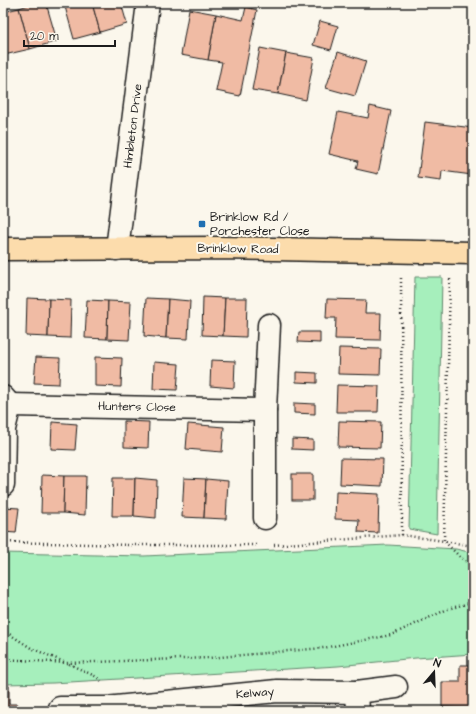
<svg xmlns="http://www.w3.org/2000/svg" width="476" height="714" viewBox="0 0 476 714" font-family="'Architects Daughter',sans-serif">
<rect width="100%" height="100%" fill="#fbf7ec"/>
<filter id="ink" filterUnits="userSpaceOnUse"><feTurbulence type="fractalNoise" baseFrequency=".025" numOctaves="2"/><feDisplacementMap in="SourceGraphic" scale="8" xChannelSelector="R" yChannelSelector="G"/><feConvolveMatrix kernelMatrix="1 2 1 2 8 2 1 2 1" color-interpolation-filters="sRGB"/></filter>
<g filter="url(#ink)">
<g fill="#a6efbc" stroke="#61866c">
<path d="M415,277h27l-5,257 -28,-5z"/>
<path d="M388,545l68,4 17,4v101l-57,4 -78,8 -285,17 -50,1v-131l141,3z"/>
</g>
<g fill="#f0bba4" stroke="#1c1c1c">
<path d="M35,3h11l11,38 -27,8 -11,-41z"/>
<path d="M64,3h28l8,29 -26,7z"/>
<path d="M92,3h29l6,21 -27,8z"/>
<path d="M246,7l11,3 -17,86 -24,-5 6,-29 -14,-2 8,-46 27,6z"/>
<path d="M19,8l11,41 -26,6 -1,-5v-38z"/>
<path d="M189,9l27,5 -8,46 -27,-5z"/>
<path d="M320,21l18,5 -7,24 -18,-5z"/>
<path d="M260,48l26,5 -8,41 -26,-4z"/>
<path d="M338,52l28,9 -11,35 -29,-8z"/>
<path d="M286,53l28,5 -8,42 -28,-6z"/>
<path d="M370,106l21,5 -13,63 -22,-5 2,-8 -29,-7 9,-42 30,6z"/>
<path d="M425,122l48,6 -1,47 -30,-4 -1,10 -23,-3z"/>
<path d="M203,297l22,1 -2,38 -21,-1z"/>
<path d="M27,298l22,1 -1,38 -22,-1z"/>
<path d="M146,298l22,1 -2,39 -22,-2z"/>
<path d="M225,298h22l-1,39 -23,-1z"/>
<path d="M49,299l22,1 -1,38 -22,-1z"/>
<path d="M168,299l22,2 -2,38 -22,-1z"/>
<path d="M327,299l39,1 -1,13h16l-1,27 -45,-1 1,-21h-10z"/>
<path d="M87,300l21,1 -1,38 -22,-1z"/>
<path d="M108,301l23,1 -2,38 -22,-1z"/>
<path d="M299,332h21v11l-22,-1z"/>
<path d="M339,348l42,1 -1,26 -42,-1z"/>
<path d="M36,357l24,1 -1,26 -25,-1z"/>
<path d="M95,357l27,1 -1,29 -26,-1z"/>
<path d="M211,360l24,1 -1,27 -24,-2z"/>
<path d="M154,362l25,2 -2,26 -24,-1z"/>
<path d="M296,372l21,1v10l-21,-1z"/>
<path d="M337,385l42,1 -1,26h-42z"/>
<path d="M294,403l21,1v10l-21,-1z"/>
<path d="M124,421l25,1 -1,26 -24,-1z"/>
<path d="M339,421l42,1 -1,26 -42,-1z"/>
<path d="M52,422l25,2 -2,26 -24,-1z"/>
<path d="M188,424l36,3 -2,25 -36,-3z"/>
<path d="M292,439l21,1v10l-21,-1z"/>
<path d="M341,458l42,1 -1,27 -42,-2z"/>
<rect x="292" y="474" width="21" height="26"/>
<path d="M42,475l22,1 -1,37h-22z"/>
<path d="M64,476h22l-1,39 -22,-2z"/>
<path d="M113,478h22l-1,38h-22z"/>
<path d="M135,478l22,2 -1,38 -22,-2z"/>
<path d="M184,478l22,1 -2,39 -22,-1z"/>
<path d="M206,479l22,2 -2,38 -22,-1z"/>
<path d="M336,492l43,2 -1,39 -20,-1 1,-12 -24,-1z"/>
<path d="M473,504v25l-2,-1z"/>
<path d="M3,507l16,1 -3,25 -13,-1z"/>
<path d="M460,665h13v43l-31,-1v-25h18z"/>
<path d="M3,686h6v18h9v7h-15z"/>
<path d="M309,708l1,3h-23z"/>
</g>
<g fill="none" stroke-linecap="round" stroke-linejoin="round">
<defs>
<g id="minor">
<path d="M117,249l31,-246"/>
<path d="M3,397l7,8 -6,24 -1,56"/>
<path d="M10,405l255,5"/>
<path d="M265,518v-108l4,-85"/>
<path d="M357,692l1,19"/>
<path d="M60,708h46l171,-17 80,1 39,-5"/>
</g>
<path id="major" d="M3,249l217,-1 253,5"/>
</defs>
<use href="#minor" stroke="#1c1c1c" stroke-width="25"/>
<use href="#major" stroke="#1c1c1c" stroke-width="25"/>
<g stroke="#1c1c1c" stroke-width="2.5" stroke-dasharray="1 3" stroke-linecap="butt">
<path d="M401,278l1,257"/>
<path d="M450,279l-6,262 29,5"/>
<path d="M3,542l128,3h126"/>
<path d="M274,545l128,-10 42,6 16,16 13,10"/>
<path d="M3,630l28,18 33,14"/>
<path d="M3,659l63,4 143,-5 114,-10 68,-13 57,-26 25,-7"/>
<path d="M69,664l28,13 4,4"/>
</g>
<use href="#minor" stroke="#fbf7ec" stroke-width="22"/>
<use href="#major" stroke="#fcdcac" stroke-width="22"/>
</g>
</g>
<rect fill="#1f6fb2" stroke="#fbf7ec" stroke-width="1.5" x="198" y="220" width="8" height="8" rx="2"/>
<g text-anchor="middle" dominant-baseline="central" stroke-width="4" stroke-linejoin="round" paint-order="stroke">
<g font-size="12" fill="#1c1c1c" stroke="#fbf7ec">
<text transform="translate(133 126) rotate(-83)">Himbleton Drive</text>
<text transform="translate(238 249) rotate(1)">Brinklow Road</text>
<text transform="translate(137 407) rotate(1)">Hunters Close</text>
<text transform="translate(255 693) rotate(-5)">Kelway</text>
</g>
<g font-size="12" fill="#1c1c1c" stroke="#fbf7ec" text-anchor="start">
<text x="210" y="217">Brinklow Rd /<tspan x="210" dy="14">Porchester Close</tspan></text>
</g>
</g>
<rect width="476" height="714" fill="none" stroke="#fbf7ec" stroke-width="16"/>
<rect x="8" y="8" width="460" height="698" fill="none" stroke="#1c1c1c" stroke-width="1.5" filter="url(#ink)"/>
<g transform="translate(434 672) rotate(19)" stroke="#fbf7ec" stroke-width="3" paint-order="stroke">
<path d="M0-3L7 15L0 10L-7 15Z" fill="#1c1c1c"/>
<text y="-6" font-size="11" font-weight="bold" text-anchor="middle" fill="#1c1c1c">N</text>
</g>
<path d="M24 40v6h91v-6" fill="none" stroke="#1c1c1c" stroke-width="2"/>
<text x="30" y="40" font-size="12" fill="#1c1c1c" stroke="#fbf7ec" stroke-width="3" paint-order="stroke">20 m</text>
</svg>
